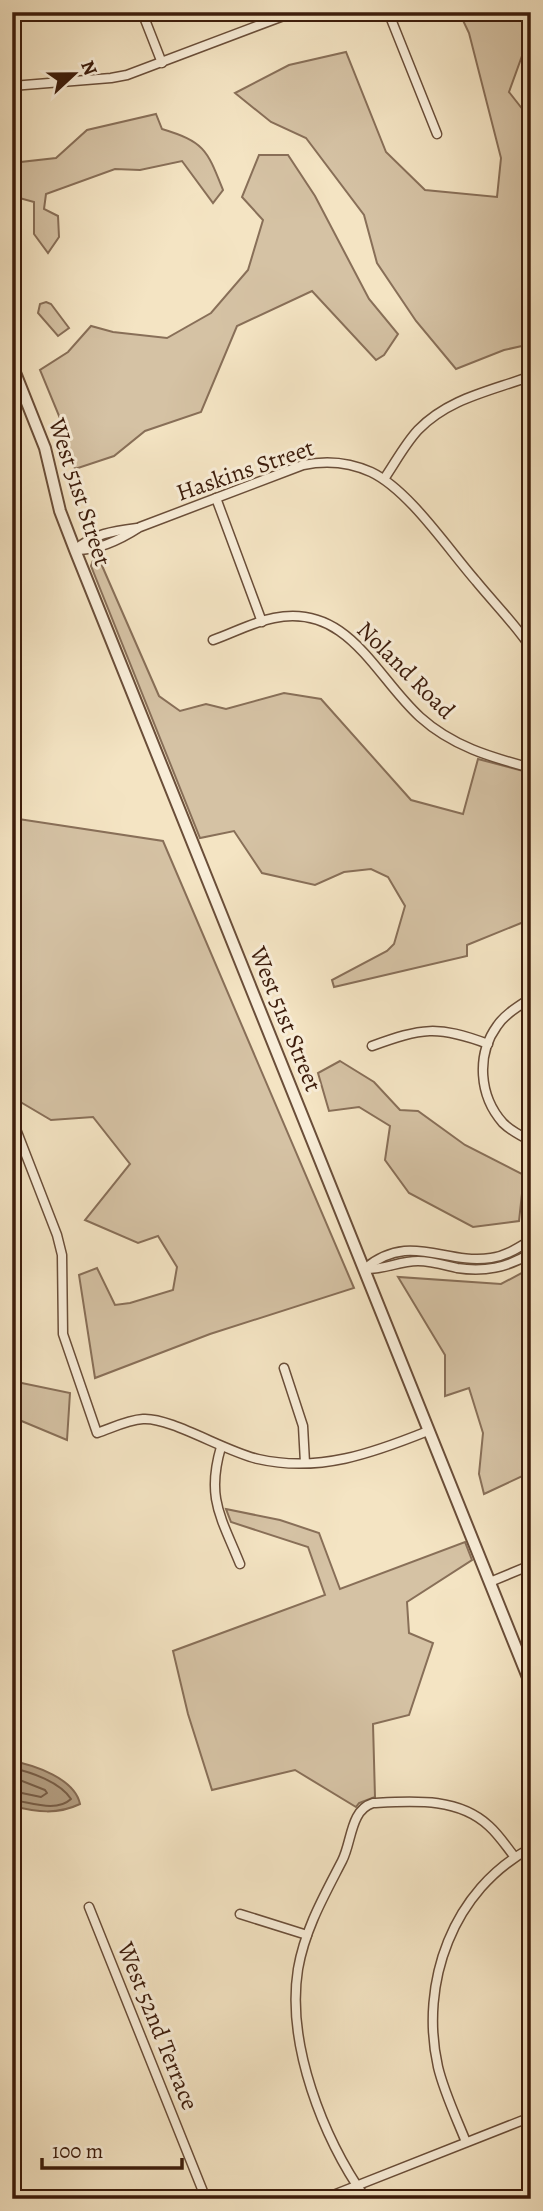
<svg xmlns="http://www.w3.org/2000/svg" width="543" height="2211" viewBox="0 0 543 2211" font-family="Alegreya,serif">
<rect width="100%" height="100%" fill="#f4e4c3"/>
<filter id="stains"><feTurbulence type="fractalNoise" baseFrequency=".00286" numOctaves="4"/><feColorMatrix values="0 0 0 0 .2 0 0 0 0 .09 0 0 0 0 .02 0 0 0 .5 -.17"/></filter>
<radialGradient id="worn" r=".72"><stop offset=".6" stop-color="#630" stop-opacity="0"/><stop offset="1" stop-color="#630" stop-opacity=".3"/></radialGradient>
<g fill="#d5c2a4" stroke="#886f58" stroke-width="2">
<path d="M459,12h60l12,8v11l-22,61 22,28v224l-27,6 -48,19 -40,-48 -39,-58 -13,-48 -58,-77 -35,-16 -36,-29 54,-28 57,-13 40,100 39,38 72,7 4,-39 -32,-125z"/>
<path d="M156,114l6,15c43,13 45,21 61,61l-10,13 -31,-42 -42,9 -25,-1 -69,25 -2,15 14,7 1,21 -11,16 -14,-19v-32l-22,-6v-33l44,-5 31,-28z"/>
<path d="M259,155h29l27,41 54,103 29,35 -14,21 -8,5 -64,-69 -75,35 -36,86 -56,19 -31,25 -39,13 -13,-46 -22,-53 28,-18 23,-26 22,6 54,6 44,-25 37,-43 15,-50 -21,-23z"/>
<path d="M46,302l5,2 18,24 -11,8 -20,-23 2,-9z"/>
<path d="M96,552l63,144 21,15 26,-7 20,5 58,-16 37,6 90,101 52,14 15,-55 53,14v146l-64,26v11l-133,31 -2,-7 55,-29 7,-7 11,-38 -17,-29 -17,-8 -27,3 -29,13 -53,-12 -28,-42 -34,7 -109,-272z"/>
<path d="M12,818l151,23 191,447 -144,46 -115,44 -16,-103 18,-7 18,37 15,-2 43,-13 4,-23 -19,-31 -20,7 -53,-23 45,-56 -37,-47 -42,3 -39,-23z"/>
<path d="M340,1061l34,21 26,28 18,1 47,34 59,30 -5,46 -46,6 -64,-34 -24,-33 5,-34 -31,-19 -30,4 -11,-38z"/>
<path d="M531,1268v204l-47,22 -5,-20 4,-41 -14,-45 -24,8v-41l-47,-78 103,7z"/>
<path d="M12,1381l58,12 -3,47 -55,-23z"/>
<path d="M226,1509l54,11 39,13 21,56 125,-47 7,18 -65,42 2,31 24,10 -24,72 -36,9 2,73 -16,6 -3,4 -61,-37 -83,20 -24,-76 -15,-63 152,-56 -17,-48 -77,-25z"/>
</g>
<path fill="#b5a084" stroke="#856b54" stroke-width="2" d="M12,1761c23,4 63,18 68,43 -23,11 -43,8 -68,2z"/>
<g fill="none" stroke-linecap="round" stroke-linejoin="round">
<g stroke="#785e48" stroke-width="2">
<path d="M12,1768c19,4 48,14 59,31 -15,14 -41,3 -59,1"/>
<path d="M12,1777l33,13 2,3 -6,4 -29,-6"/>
</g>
<defs>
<g id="minor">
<path d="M142,12l20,51"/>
<path d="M391,12v7l46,115"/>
<path d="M12,86l99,-8 16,-3 167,-63"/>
<path d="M384,479c11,-16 21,-35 34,-49 31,-32 73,-39 113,-54"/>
<path d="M216,498l46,124"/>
<path d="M75,550c23,1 45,-10 65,-23l163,-62c24,-5 46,-3 68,7 38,18 77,77 105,109 18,22 39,43 55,67"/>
<path d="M75,550c18,-16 38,-19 62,-22"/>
<path d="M213,640c20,-7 40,-18 61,-22 74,-15 101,58 146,99 32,29 70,40 111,51"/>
<path d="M531,998c-12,8 -26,16 -34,28 -21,29 -18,70 6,97 8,8 18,13 28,18"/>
<path d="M372,1046c50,-18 65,-21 116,-2"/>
<path d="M12,1119l45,116 5,20 1,79 34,99c15,-5 30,-13 46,-14 27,-2 83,33 115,40 61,14 115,-6 170,-28"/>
<path d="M364,1269c46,-38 79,-4 127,-11 15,-2 27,-10 40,-18"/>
<path d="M364,1269c21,1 34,-8 54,-8 13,0 26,4 39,7 27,4 50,0 74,-15"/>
<path d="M284,1368l19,58 2,37"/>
<path d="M221,1447c-15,51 0,70 19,117"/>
<path d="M490,1582l41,-17"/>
<path d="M89,1907l117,292"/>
<path d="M240,1914l67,21"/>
<path d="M466,2142c-10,-25 -22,-50 -28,-75 -19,-84 15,-178 93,-219"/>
<path d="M323,2199l208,-82"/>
<path d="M366,2199c-43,-61 -80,-155 -68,-230 7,-40 26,-73 44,-108 10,-19 8,-51 31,-58 40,-2 85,-6 116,23 10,9 17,20 25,30"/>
</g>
<path id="tertiary" d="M12,365l33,83 15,63 15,39 456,1135"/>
</defs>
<use href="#minor" stroke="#6a4e39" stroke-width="11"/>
<use href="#tertiary" stroke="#6a4e39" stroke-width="14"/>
<use href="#minor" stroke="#f8edd8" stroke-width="8"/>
<use href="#tertiary" stroke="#f8edd8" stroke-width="10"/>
</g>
<g text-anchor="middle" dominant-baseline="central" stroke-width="6" stroke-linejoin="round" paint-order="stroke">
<g font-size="24" fill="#3c1c0b" stroke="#f8edd8">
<text transform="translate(245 470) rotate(-19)">Haskins Street</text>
<text transform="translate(80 492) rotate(72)">West 51st Street</text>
<text transform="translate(406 670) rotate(45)">Noland Road</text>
<text transform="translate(286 1019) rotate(68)">West 51st Street</text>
<text transform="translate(158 2026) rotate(68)">West 52nd Terrace</text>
</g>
</g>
<rect width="543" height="2211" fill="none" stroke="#f4e4c3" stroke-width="42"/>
<rect x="14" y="14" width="515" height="2183" fill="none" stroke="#3c1c0b" stroke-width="3.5"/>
<rect x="21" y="21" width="501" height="2169" fill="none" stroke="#3c1c0b" stroke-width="2"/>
<g transform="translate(74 74) rotate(68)" stroke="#f8edd8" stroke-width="5" paint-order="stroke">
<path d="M0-5L12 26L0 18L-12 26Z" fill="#3c1c0b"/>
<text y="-10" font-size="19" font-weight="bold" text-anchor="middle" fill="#3c1c0b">N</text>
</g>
<path d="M42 2158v10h140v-10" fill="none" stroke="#3c1c0b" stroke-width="3.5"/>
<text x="52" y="2158" font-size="21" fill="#3c1c0b" stroke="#f8edd8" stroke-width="5" paint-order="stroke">100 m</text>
<rect width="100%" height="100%" filter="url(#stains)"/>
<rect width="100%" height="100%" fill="url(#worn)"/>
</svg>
